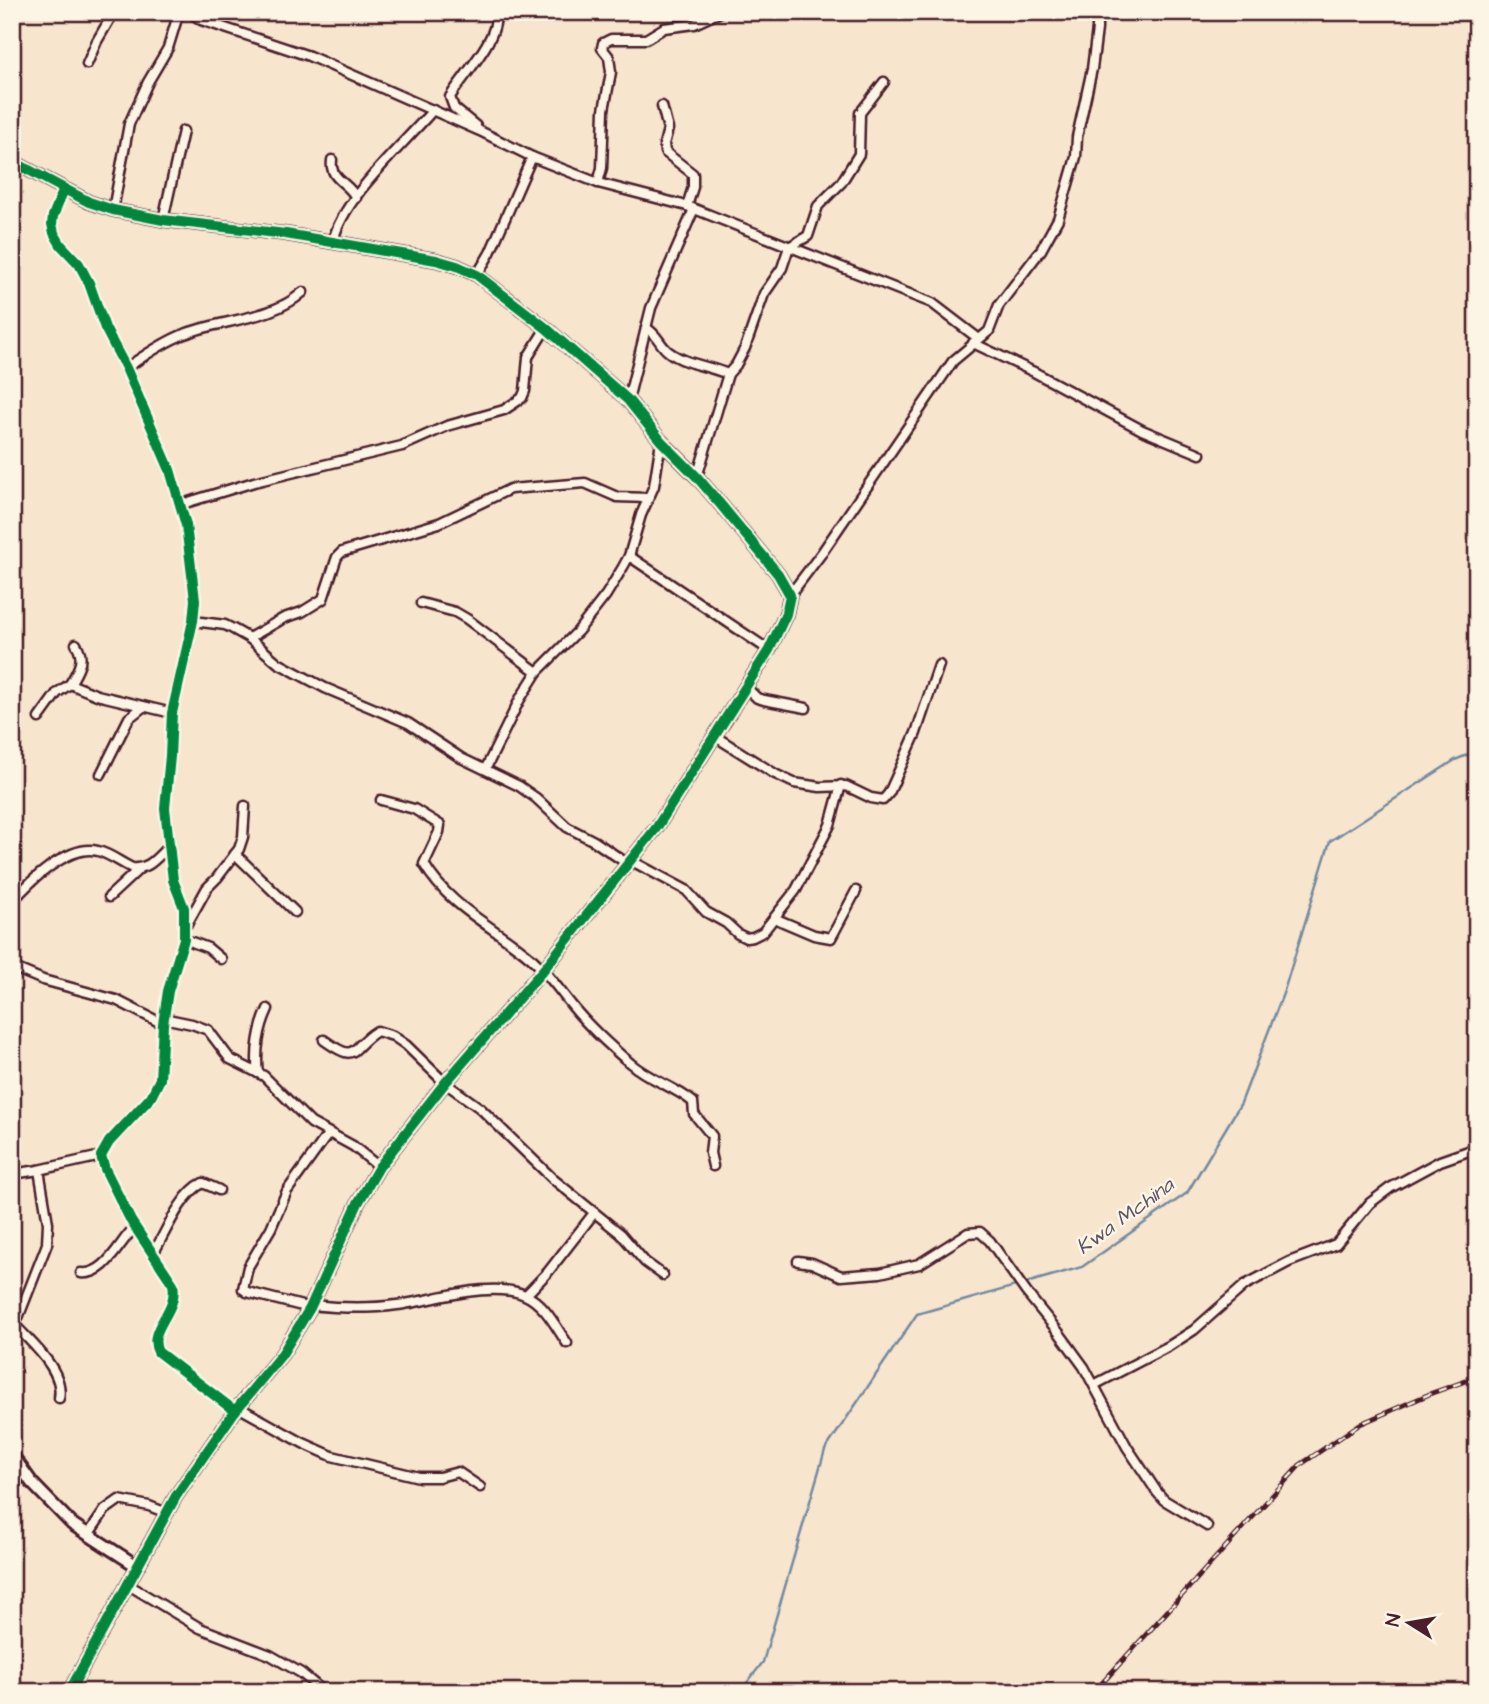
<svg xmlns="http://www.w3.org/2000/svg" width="1489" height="1704" viewBox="0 0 1489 1704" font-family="'Architects Daughter',sans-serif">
<rect width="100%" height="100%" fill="#f7e5ce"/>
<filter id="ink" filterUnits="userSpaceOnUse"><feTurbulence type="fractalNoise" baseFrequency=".0143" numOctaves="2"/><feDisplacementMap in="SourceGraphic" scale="14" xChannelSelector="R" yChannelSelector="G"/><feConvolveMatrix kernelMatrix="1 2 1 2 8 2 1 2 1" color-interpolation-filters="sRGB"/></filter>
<g filter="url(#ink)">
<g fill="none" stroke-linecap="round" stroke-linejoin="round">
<path stroke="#728aa0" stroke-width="2.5" d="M740,1692l23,-30 62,-212 92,-136 165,-47 105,-74 54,-90 43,-112 46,-150 125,-81 22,-9"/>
<defs>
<g id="street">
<path d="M190,12l11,8 108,36 171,75 52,26 66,26 89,23 245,97 47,36"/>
<path d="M12,17l3,-5"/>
<path d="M87,64l10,-23 17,-29"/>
<path d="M662,106l6,23 -4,15 1,8 28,22v13l-6,19"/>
<path d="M476,126l-22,-18 -4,-11c11,-19 54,-64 44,-85"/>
<path d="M332,160c-3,20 17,22 24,38"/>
<path d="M598,183l4,-15 2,-58 7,-38 -2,-15 -7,-9 1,-5 8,-4h35l18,-11 30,-4 26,-12"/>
<path d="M64,189l-11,27 -1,8 2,9 7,12 18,19 10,19 16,45 21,40 44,102 16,55 9,75 -2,21 -21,92 -2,43 -5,52 8,72 11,28v31l-16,52 -5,33 -3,55 -9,18 -42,45 -8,14 4,13 26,52 42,63c6,28 -27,45 -15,68l77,59"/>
<path d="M113,210l16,-86 19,-42 20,-34 11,-36"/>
<path d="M163,220l20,-89"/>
<path d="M333,242c9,-44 70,-97 100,-132"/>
<path d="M477,275l13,-22 42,-96"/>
<path d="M646,328c12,6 13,17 23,24 16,12 40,14 59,22"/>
<path d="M973,343l61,29 108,58 58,24"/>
<path d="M126,368c18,-12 36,-25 56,-33 38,-16 89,-14 121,-43"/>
<path d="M628,400l23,-92 43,-99"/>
<path d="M697,477l31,-103 8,-9 9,-17 19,-54 18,-26 7,-21 19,-11 10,-30 23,-23 18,-29 1,-41 24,-31"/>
<path d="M182,504l72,-22 148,-36 45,-20 57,-16 18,-12 3,-7 3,-34 18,-29"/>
<path d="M629,556l140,94"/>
<path d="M790,595l31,-41 132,-193 36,-30 10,-26 42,-55 17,-31 18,-62 1,-20 15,-68 5,-40v-17"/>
<path d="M421,603l34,9 12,7 70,53"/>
<path d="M193,621l32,4 8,4 16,9 29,25 47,25 83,35 53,35 58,28 17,12 31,29 27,14 34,23"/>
<path d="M249,638l35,-20 18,-6 21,-13 14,-42 5,-5 97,-29 71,-34 75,-6 32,14 31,1"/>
<path d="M70,684c8,-14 16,-25 6,-40"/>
<path d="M746,687l11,11 7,2 42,8"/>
<path d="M39,718l18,-25 13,-9 27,11 75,18"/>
<path d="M716,737l59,37 19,9 26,4 26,-1 25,12 12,2 6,-7 27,-60 23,-68"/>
<path d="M486,768l34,-69 17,-27 41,-41 28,-36 17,-28 6,-11 12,-41 13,-29 7,-45"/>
<path d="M101,774l28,-56 14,-11"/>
<path d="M381,800l33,9 26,16 -1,7 -15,32c25,43 71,63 107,94 17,15 28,32 42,49 17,21 37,39 57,56 19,17 44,23 63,39l1,12 18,22 -2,17 3,13"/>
<path d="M235,854l60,58"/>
<path d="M630,860l56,30 20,22 20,11 12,11 8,4 7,-1 10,-5 33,-42 34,-65 11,-40"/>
<path d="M109,897l30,-28"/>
<path d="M12,902c17,-20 57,-59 86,-51 12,3 23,12 34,17 17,2 25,-11 36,-21"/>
<path d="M774,918l40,17 17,3 25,-47"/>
<path d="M187,924l20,-36 10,-10 22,-29 4,-12 2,-31"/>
<path d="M184,939l24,9 13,11"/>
<path d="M12,967l31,13 73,20 47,24"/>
<path d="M163,1018l29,6 16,6 22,29 34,17 47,47 42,23 26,21"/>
<path d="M324,1040c35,25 25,8 53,-9l16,5 13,9 39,38 35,25 73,71 68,55 24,28 18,13"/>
<path d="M258,1073c-3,-21 1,-45 10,-64"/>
<path d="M12,1174l27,-4 62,-14"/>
<path d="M153,1254c12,-20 28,-61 50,-71l16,7"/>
<path d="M798,1261l14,2 29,13 39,-3 39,-9 49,-31 12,-1 10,9 36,51 34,42 24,33 43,80 30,45 7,8 43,26"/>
<path d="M81,1273c25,3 38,-31 54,-46"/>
<path d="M526,1295l22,-23 46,-59"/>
<path d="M311,1305c29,3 57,4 86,0 35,-4 94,-25 128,-10 19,8 31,32 42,48"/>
<path d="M310,1308l-63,-16 -4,-3 5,-22 23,-39 16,-37 41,-57"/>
<path d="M15,1325c16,18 50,46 44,73"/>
<path d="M12,1326l6,-8 29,-74 1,-21 -9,-53"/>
<path d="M1094,1385l75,-39 25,-16 51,-45 44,-23 47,-18 34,-41 20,-15 50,-27 37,-13"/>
<path d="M238,1407l65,36 29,13 87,21h20l19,-5 22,15"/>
<path d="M88,1535l17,-25 14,-10 30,6 18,7"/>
<path d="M127,1584l73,44 70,27 31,18 23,19"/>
</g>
<g id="secondary">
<path d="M12,161l77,41 24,8 50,10 123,14 150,26 21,6 20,9 69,53 82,72 33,41 36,36 24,28 57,69 12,21 -4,19 -17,36 -112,177 -113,142 -99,114 -66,84 -21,36 -48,105 -28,46 -47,57 -59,85 -107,196"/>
<path d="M12,1455l20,28 40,41 65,42"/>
</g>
</defs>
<use href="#street" stroke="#4a1f2b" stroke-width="13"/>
<use href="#secondary" stroke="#4a1f2b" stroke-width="16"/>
<use href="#street" stroke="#fcf5e5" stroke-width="8"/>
<use href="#secondary" stroke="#fcf5e5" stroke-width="10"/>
<defs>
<path id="rail" d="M1094,1692l206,-227 60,-41 72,-31 45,-16"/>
</defs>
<use href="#rail" stroke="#4a1f2b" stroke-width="5"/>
<use href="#rail" stroke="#fcf5e5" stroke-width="2.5" stroke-dasharray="8" stroke-linecap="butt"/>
<defs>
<g id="cycleway">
<path d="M12,161l77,41 24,8 50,10 123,14 150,26 21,6 20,9 69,53 82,72 33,41 36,36 24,28 57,69 12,21 -4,19 -17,36 -112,177 -113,142 -99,114 -66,84 -21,36 -48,105 -28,46 -47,57 -59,85 -107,196"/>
<path d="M64,189l-11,27 -1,8 2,9 7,12 18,19 10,19 16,45 21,40 44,102 16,55 9,75 -2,21 -21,92 -2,43 -5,52 8,72 11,28v31l-16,52 -5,33 -3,55 -9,18 -42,45 -8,14 4,13 26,52 42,63c6,28 -27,45 -15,68l77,59"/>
</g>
</defs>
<use href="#cycleway" stroke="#fcf5e5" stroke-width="15"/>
<use href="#cycleway" stroke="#00873e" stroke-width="10"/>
</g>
</g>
<g text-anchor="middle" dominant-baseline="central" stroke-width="5" stroke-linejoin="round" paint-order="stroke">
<g font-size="21" font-style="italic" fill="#5e5466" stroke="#fcf5e5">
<text transform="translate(1125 1216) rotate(-36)">Kwa Mchina</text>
</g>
</g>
<rect width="1489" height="1704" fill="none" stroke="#fcf5e5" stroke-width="42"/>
<rect x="21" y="21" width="1447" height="1662" fill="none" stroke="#4a1f2b" stroke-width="2.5" filter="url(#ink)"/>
<g transform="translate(1409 1623) rotate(281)" stroke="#fcf5e5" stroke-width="5" paint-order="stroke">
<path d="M0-5L12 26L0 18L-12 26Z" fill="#4a1f2b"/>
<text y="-10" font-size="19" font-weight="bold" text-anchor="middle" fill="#4a1f2b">N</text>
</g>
</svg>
